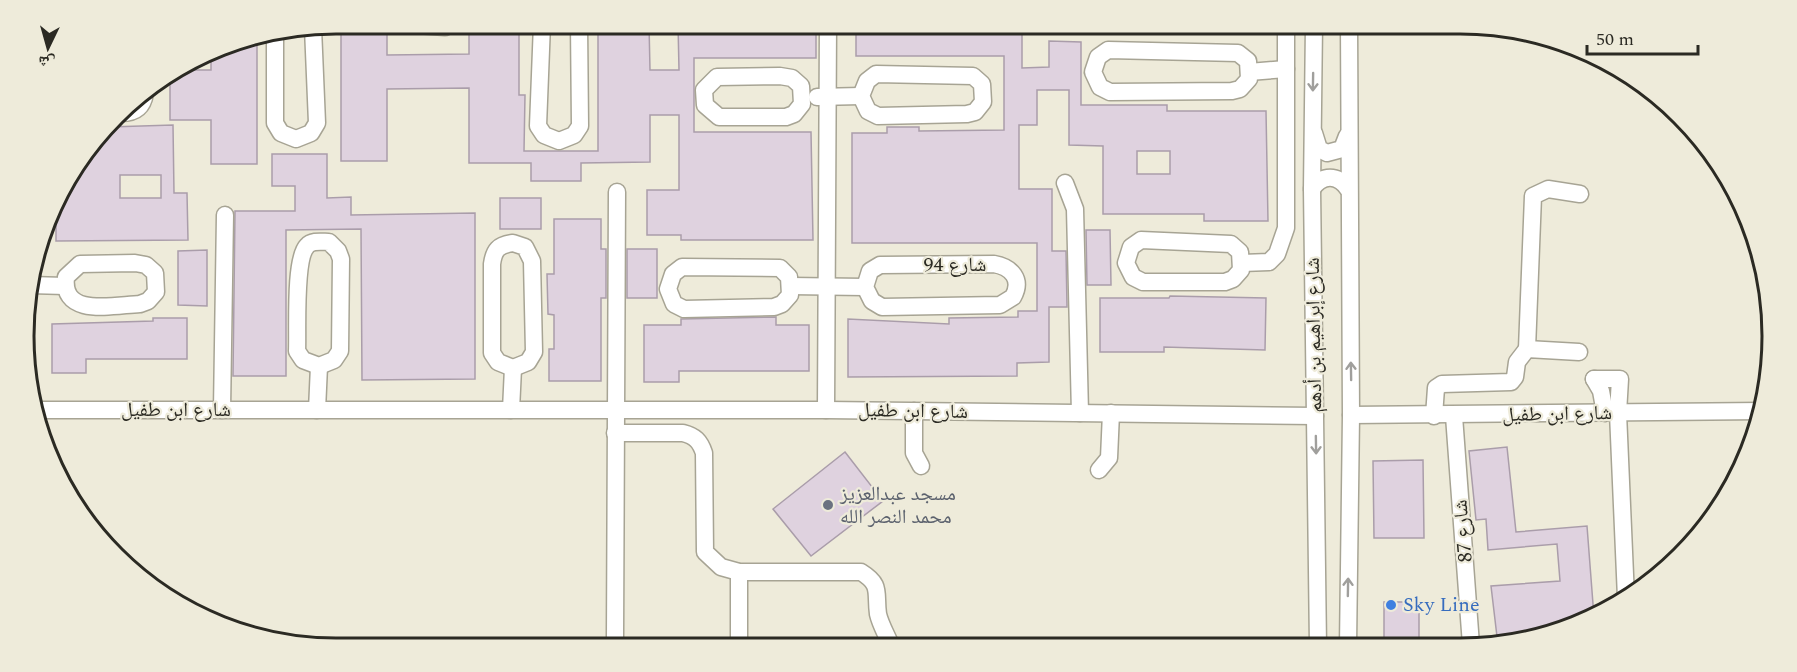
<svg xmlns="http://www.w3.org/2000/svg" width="1797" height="672" viewBox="0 0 1797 672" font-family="Spectral,'Noto Naskh Arabic',serif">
<rect width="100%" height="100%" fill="#eeebda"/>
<g fill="#dfd2df" stroke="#aa9daa" stroke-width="1.5" fill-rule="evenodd">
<path d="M341,24h46v31l82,-1v-30h50v71h6l-1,56h74v-127h51l1,46h29l-1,-46h138v34h-122v74h117l2,108h-132v-5h-34v-45h32v-75h-29v47l-69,1v18h-50v-18h-62v-75l-82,1v72h-46z"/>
<path d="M856,24h166v44l27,-1v-26l32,1v63h86v6h99l2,110h-64v-7h-101v-68l-34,-1v-55h-32v35h-18v64h33v62h14l1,56h-18v55l-32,1v13l-169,1v-58l101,5v-6l69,-1v-6h19v-68h-185v-110h35v-6h32v4l85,-1v-74h-148zM1137,151h33v23h-33z"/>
<path d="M257,37v127h-46v-44h-41v-41l15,-9h26v-15l24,-14z"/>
<path d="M173,125l1,68h13l1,47 -132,1v-33l10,-28 43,-53zM120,175h41v23h-41z"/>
<path d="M272,154h55v44l24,-1v18l124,-2v166l-113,1 -1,-151 -75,1v146h-53l2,-165h60v-25h-23z"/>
<rect x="500" y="198" width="41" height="31"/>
<path d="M554,219h47v30h5v49h-5v83h-52v-32h5v-34l-6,-1 -1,-40h7z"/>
<path d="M1086,230h24l1,55h-24z"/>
<rect x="627" y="249" width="30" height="49"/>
<path d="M207,250v56l-29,-1v-54z"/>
<path d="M1170,296l96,2 -1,52 -101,-3v5h-64v-54h69z"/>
<path d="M776,317v8h33v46h-130v11h-35v-57h37v-6z"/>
<path d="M153,318h34v41h-101v14h-34v-49l101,-3z"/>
<path d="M1507,447l9,85 71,-6 7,91 -96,28 -7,-59 69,-5 -3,-37 -69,6 -2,-31 -10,1 -7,-69z"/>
<path d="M845,452l38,49 -72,55 -38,-47z"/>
<path d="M1423,460l1,78h-50l-1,-77z"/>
<path d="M1384,602h35v43l-35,1z"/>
</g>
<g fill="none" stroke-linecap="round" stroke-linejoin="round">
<defs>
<g id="minor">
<path d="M404,24l41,3 5,-3"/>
<path d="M542,24l-4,102 6,9 15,6 15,-6 6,-9 -1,-102"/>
<path d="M1314,24l-2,165 6,457"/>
<path d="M275,34v89l6,10 15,6 15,-6 6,-10 -4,-95"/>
<path d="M1108,50l130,3 10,8 1,18 -9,10 -8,2 -122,1 -10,-5 -7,-15 5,-15z"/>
<path d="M1249,72l37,-3"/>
<path d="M876,74l97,2 9,8 1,18 -8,10 -8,2 -89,2 -10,-5 -7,-15 6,-15z"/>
<path d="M780,76l12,2 9,8 1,18 -8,10 -8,3h-67l-14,-12 -1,-15 13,-13z"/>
<path d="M817,97l44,-1"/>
<path d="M121,113c14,0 22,-6 24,-20"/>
<path d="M1314,133l5,16 8,4 15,-4 5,-13"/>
<path d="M1065,183l10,26 5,204"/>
<path d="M1312,189c10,-15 26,-15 36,0"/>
<path d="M617,192l-2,446 3,9"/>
<path d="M1141,240l90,4 9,8 1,18 -8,9 -8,3h-82l-10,-5 -7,-14 5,-16z"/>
<path d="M329,242l9,9 3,8 -1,92 -6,9 -15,6 -16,-6 -6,-9c1,-20 -3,-92 10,-105 5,-6 15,-4 22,-4z"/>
<path d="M513,243l12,4 7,14 2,91 -6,10 -15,6 -15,-6 -6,-9v-89c2,-14 6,-19 21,-21z"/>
<path d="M135,263l11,2 9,8 1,19 -8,9 -8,3c-26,1 -79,14 -74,-27l14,-13z"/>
<path d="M1242,263l27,-1 8,-8 9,-26v-204"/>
<path d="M994,264c17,3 29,15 19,33l-13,8 -118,2 -10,-6 -7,-14 5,-16 10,-6z"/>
<path d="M682,267l98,1 9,9 1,18 -8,9 -8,3 -90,2 -10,-5 -6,-15 5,-15z"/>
<path d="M30,285l35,1"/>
<path d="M790,286l75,1"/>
<path d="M1527,349l6,-153 15,-7 32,5"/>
<path d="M1594,379h26l-2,34 8,185"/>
<path d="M1594,379l7,12 4,22"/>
<path d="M35,410h791l489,6"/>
<path d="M222,410l3,-195"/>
<path d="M317,410l2,-44"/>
<path d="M511,410l2,-42"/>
<path d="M826,410l2,-386"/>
<path d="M914,411v42l7,13"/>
<path d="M1351,415l412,-4"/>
<path d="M1434,416l2,-28 6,-4 69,-2 4,-5 2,-15 10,-13 52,3"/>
<path d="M1454,416l17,229"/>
<path d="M615,433h68c12,3 17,8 21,20l1,99 16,15 18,5h122c21,13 14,20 17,42 2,9 7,18 11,27l-9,6"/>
<path d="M1099,470l10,-12 2,-45"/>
<path d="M1348,646l3,-231 -2,-391"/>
<path d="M739,647v-75"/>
</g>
</defs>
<use href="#minor" stroke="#a7a494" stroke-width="19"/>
<use href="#minor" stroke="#fff" stroke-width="16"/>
</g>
<defs><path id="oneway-shaft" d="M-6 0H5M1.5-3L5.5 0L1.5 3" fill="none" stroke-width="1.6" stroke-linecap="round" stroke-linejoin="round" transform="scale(1.5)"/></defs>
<g stroke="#a09f9c">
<use href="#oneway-shaft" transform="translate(1313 82) rotate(91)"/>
<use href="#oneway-shaft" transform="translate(1351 371) rotate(-91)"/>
<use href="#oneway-shaft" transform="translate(1316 445) rotate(89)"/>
<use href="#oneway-shaft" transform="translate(1348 587) rotate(-89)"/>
</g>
<circle fill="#6b7280" stroke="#eeebda" stroke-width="2" cx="828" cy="505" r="6"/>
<circle fill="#3f7fe0" stroke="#eeebda" stroke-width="2" cx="1391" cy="605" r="6"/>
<g text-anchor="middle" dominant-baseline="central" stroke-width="4.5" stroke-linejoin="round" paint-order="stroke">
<g font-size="20" fill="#2b2a23" stroke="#eeebda">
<text x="955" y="265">شارع 94</text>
<text transform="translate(1314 335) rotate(-91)">شارع إبراهيم بن أدهم</text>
<text x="176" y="410">شارع ابن طفيل</text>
<text transform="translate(913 411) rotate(1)">شارع ابن طفيل</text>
<text transform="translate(1557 414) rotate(-1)">شارع ابن طفيل</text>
<text transform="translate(1463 531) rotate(-95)">شارع 87</text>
</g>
<g font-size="20" fill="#5b616d" stroke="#eeebda" text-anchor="start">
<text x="840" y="494">مسجد عبدالعزيز<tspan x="840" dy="23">محمد النصر الله</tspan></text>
</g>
<g font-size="20" fill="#366cbe" stroke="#eeebda" text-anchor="start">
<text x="1403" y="605">Sky Line</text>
</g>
</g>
<path d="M0 0H1797V672H0ZM336 34H1460A302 302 0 0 1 1762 336V336A302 302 0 0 1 1460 638H336A302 302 0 0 1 34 336V336A302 302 0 0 1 336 34Z" fill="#eeebda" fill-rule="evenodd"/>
<path fill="none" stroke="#2b2a23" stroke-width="3" d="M336 34H1460A302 302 0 0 1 1762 336V336A302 302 0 0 1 1460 638H336A302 302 0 0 1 34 336V336A302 302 0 0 1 336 34Z"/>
<g transform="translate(48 48) rotate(185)" stroke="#eeebda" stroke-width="4.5" paint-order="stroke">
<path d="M0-4.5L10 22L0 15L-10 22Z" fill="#2b2a23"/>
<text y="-9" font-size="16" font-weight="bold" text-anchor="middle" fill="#2b2a23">ش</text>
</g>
<path d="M1587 45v9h111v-9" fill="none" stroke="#2b2a23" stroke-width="3"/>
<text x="1596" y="45" font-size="18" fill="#2b2a23" stroke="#eeebda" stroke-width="4.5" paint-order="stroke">50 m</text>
</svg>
